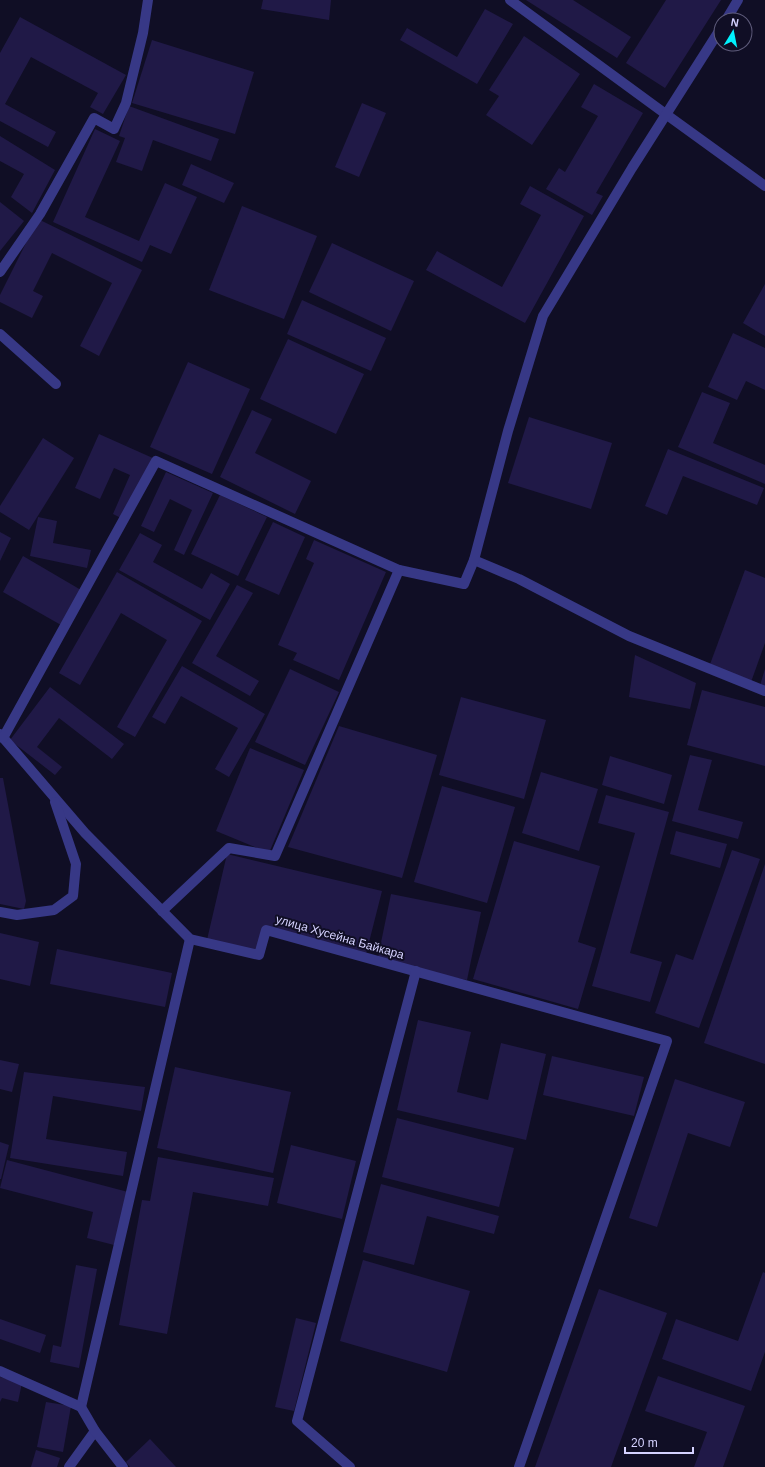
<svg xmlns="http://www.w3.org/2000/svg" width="765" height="1467" viewBox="0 0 765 1467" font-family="Arial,sans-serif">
<rect width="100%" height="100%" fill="#100e25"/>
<g fill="#201947">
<path d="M263,0h68l-2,20 -68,-11z"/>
<path d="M526,0h47l58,37 -14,21z"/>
<path d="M666,0h55l-56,88 -39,-25z"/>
<path d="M485,9l28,15 -36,60 -77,-44 7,-12 50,29z"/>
<path d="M20,17l106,58 -23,39 -13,-7 8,-14 -67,-36 -26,47 51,28 -8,15 -48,-26v-68z"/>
<path d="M524,36l56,38 -48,71 -46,-30 13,-19 -10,-6z"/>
<path d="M152,40l102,32 -19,62 -103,-31z"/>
<path d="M594,84l49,29 -47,80 7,3 -11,19 -46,-26 13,-21 6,4 33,-56 -17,-9z"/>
<path d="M362,103l24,10 -27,64 -24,-10z"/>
<path d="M129,106l90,33 -8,22 -58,-21 -11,31 -26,-9 9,-24 -6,-2z"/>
<path d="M95,129l25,12 -35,76 54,24 26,-58 32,14 -26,57 -21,-9 -8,17 -89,-40z"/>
<path d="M0,136l55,34 -23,43 -21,-16 13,-23 -24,-13z"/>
<path d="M191,164l43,19 -10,20 -42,-18z"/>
<path d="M530,186l54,30 -59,107 -99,-53 11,-19 65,36 39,-72 -21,-11z"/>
<path d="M0,202l24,19 -24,30z"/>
<path d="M242,206l75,30 -33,83 -75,-29z"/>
<path d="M38,219l104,51 -43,86 -19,-10 32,-63 -60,-30 -19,38 10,5 -11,22 -32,-16v-7z"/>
<path d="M332,243l82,38 -23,50 -82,-39z"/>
<path d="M765,284v52l-22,-13z"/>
<path d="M302,300l84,38 -15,33 -84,-37z"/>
<path d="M733,333l32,15v42l-19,-9 -9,19 -29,-13z"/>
<path d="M288,339l76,35 -28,60 -76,-35z"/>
<path d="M188,362l62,27 -38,85 -62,-27z"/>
<path d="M702,392l28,11 -17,40 52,22v19l-87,-37z"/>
<path d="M252,410l20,9 -17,34 56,28 -16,33 -75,-37z"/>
<path d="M529,417l83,26 -21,66 -83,-26z"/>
<path d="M99,434l56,25 -28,62 -14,-7 17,-39 -16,-7 -14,31 -25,-11z"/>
<path d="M43,438l31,20 -45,72 -29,-18v-6z"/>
<path d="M668,449l96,39 -7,17 -74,-29 -16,39 -22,-9z"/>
<path d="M166,472l47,21 -29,62 -10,-5 18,-40 -22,-11 -16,33 -13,-6z"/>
<path d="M220,495l47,22 -29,59 -47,-22z"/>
<path d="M38,517l19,4 -4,22 38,7 -4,18 -57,-12z"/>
<path d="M273,522l32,15 -26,58 -34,-15z"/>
<path d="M0,532l11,6 -11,23z"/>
<path d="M140,533l22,12 -9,17 49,27 9,-16 19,11 -20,36 -91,-50z"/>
<path d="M314,540l72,32 -47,108 -46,-20 4,-7 -19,-8 36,-82 -8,-4z"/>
<path d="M23,556l58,34 -20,35 -58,-33z"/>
<path d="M745,570l20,8v65l-14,39 -42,-15z"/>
<path d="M117,572l85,49 -67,116 -18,-10 50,-87 -46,-27 -41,72 -21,-12z"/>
<path d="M237,585l16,8 -37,63 43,25 -9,15 -58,-33z"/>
<path d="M635,655l61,28 -6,26 -61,-12z"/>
<path d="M182,666l83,48 -36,63 -14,-8 23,-41 -57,-32 -16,28 -13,-7z"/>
<path d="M290,669l49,23 -34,73 -50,-23z"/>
<path d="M765,669v25l-7,-2z"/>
<path d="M50,687l74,57 -12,15 -53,-41 -22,29 25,20 -7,8 -45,-35z"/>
<path d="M702,690l63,17v59l-78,-21z"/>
<path d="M461,697l85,23 -22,79 -85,-24z"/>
<path d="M339,726l98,29 -35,123 -114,-31z"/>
<path d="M250,748l54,22 -35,83 -53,-22z"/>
<path d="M690,755l22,5 -14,50 45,12 -5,17 -66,-18z"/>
<path d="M610,756l62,19 -8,29 -62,-19z"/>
<path d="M541,772l57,17 -19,62 -57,-18z"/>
<path d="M0,778h3l23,123 -2,8 -24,-5z"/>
<path d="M442,786l73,21 -28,96 -73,-21z"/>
<path d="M606,795l63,17 -39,141 32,9 -12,40 -58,-16 43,-153 -37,-10z"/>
<path d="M676,831l51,13 -7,24 -50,-14z"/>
<path d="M514,841l86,25 -22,76 18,6 -18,61 -105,-30z"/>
<path d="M732,850l28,9 -61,169 -44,-15 21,-59 17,6z"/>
<path d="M227,854l155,37 -17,67 -96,-23 -6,23 -57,-14z"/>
<path d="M765,864v200l-61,-21z"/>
<path d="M391,894l90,18 -14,68 -90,-18z"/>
<path d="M0,933l39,9 -9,44 -30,-7z"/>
<path d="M57,949l115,24 -7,34 -115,-23z"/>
<path d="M418,1020l53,12 -14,60 31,8 13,-57 45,11 -20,86 -129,-30z"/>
<path d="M552,1056l92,21 -10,39 -91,-21z"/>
<path d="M0,1060l19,4 -7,28 -12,-3z"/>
<path d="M175,1067l116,25 -18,81 -116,-25z"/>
<path d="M24,1072l121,15 -4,24 -88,-15 -7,43 81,13 -4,24 -113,-18z"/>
<path d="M675,1079l70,23 -15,45 -42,-14 -31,94 -28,-9z"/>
<path d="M397,1118l117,30 -15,59 -117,-30z"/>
<path d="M0,1142l9,3 -8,34h-1z"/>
<path d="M291,1145l65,16 -14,58 -65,-16z"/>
<path d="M158,1157l116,21 -6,28 -75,-14 -26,142 -48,-9 23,-125 8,1z"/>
<path d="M7,1160l121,32 -14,53 -27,-7 6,-26 -93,-24z"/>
<path d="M381,1184l118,32 -5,18 -67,-18 -13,49 -51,-13z"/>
<path d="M363,1260l107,31 -23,81 -107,-31z"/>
<path d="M76,1265l21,4 -18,99 -29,-6 3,-17 8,2z"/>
<path d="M763,1272l2,1v79l-14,39 -89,-32 14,-40 62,22z"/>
<path d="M599,1289l68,24 -56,154h-76z"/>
<path d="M296,1318l20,5 -22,88 -19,-4z"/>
<path d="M0,1319l46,16 -6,18 -40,-14z"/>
<path d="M658,1376l87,30 -22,61h-29l13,-35 -62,-21z"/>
<path d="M0,1377l22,6 -4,19 -16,-4 -2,4z"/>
<path d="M46,1402l25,4 -8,46 -26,-5z"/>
<path d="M150,1439l26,28h-46l-4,-5z"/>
<path d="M36,1450l24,8 -3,9h-26z"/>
</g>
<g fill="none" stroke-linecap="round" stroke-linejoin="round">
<g stroke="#373886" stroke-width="10">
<path d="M510,0l157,115 98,71"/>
<path d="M726,20l12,-20"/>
<path d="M0,272l40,-58 54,-96 20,11 12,-26 17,-70 5,-33"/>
<path d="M0,334l56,50"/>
<path d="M474,560l45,19 110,57 136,55"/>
<path d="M0,734l85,99 105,106 69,16 7,-25 401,111 -148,426"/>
<path d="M3,738l153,-277 243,109 65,14 10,-24 34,-129 35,-115 89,-148 89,-140"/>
<path d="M162,911l67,-63 46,8 124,-286"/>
<path d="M0,912l17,3 37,-5 19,-14 3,-32 -21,-62"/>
<path d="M81,1407l109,-468"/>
<path d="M69,1467l26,-36"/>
<path d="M350,1467l-53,-46 119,-450"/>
</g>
<path stroke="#373886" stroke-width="10" d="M0,1371l81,36 14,24 28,36"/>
</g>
<g text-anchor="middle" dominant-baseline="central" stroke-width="4" stroke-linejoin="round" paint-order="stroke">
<g font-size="12" fill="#d5d2ff" stroke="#100e25">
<text transform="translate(340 937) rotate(16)">улица Хусейна Байкара</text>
</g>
</g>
<g transform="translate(733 32) rotate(10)"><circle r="19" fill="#100e25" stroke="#5f5c7c"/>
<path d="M0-3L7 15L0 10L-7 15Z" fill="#00f1fd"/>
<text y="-6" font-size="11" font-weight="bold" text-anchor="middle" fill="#d5d2ff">N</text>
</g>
<path d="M625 1447v6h68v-6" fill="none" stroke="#d5d2ff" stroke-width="2"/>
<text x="631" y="1447" font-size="12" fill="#d5d2ff" stroke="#100e25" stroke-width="3" paint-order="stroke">20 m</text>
</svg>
